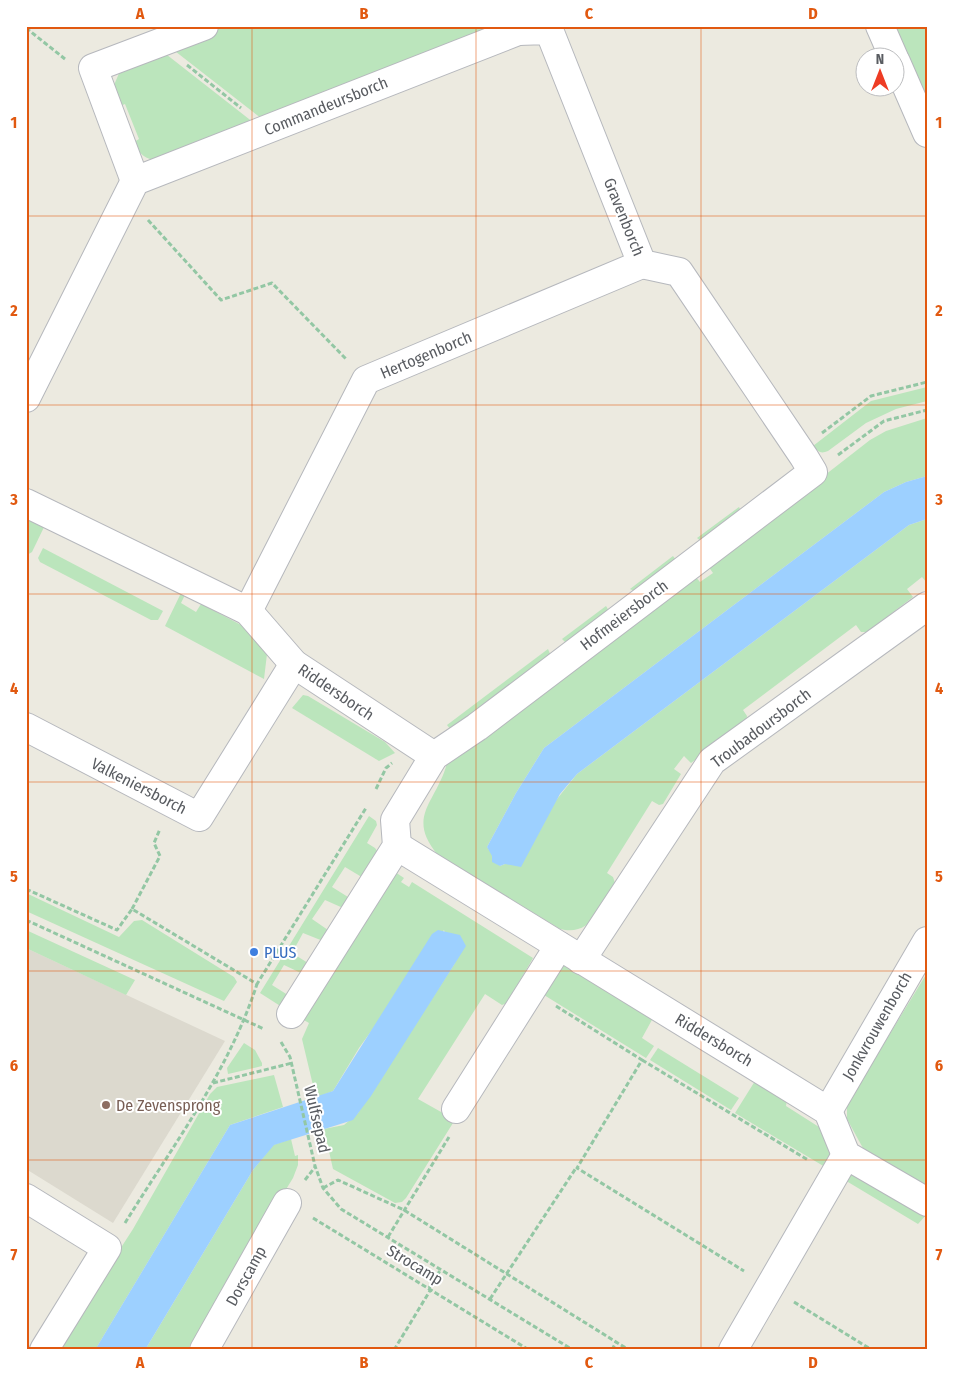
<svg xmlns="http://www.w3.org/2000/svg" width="953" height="1376" viewBox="0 0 953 1376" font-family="'Fira Sans Condensed',sans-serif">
<rect width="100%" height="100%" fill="#eceae0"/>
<path fill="#dcd9ce" d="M26,948l199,93 -112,182 -87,-54z"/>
<g fill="#bbe5bc">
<path d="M226,26h267l-227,96 -95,-74z"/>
<path d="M890,27h37v86z"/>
<path d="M162,51l96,75 -99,34c-14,0 -20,-6 -25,-18l5,-3 -14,-35 -5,2 -6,-21 6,-14z"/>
<path d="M927,387v14l-31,8 -30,14 -38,28c-7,3 -10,1 -15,-5l58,-45z"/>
<path d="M927,418v58l-21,6 -22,10 -340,256 -28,45 -29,54 13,19 5,-2 72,-90 332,-249 18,-6v64l-5,-6 -15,12 6,8 -46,35h-6l-5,-7 -113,85 4,6 -1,6 -55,41 -7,-7 -10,13 7,5 -18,30 -4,1 -7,-4 -45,72 6,4 2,6c-14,23 -23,54 -55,46l-122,-74c-33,-39 -1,-53 9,-92l247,-188 6,7 13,-9 -5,-7 162,-126 16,-9z"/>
<path d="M739,507l2,4 -39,31 -5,-4z"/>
<path d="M26,512l20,11 -14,29 -5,3z"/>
<path d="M43,548l120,63 -5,9h-7l-111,-58 -2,-4z"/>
<path d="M673,556l3,4 -38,33 -8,-4z"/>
<path d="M181,593l4,2 -4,8 15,9 5,-8 42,22 24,28 -3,25 -99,-53z"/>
<path d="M606,606l3,5 -42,33 -5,-5z"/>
<path d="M548,649l3,7 -97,78 -7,-9z"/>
<path d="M303,695l5,1 77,46 10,11 -16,8 -87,-53z"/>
<path d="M369,816l7,5 1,4 -10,18 8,5 3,4 -13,27 -20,-12 -13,20 16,10 -5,11 -18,-8 -13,19 16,11 -5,11 -20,-8 -11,20 16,10 -5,11 -19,-9 -12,20 19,12 -6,12 -25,-16z"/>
<path d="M395,872l9,6 -3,4 8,5 3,-5 121,76 -26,45 -5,2 -17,-11 -67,105 32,18 3,6 -47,75 -4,4 -7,1 -62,-34 -9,-40 20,-4 14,-12 97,-150 -11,-33 -85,118 -26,43 -17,7 -14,-59 7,-16 -7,-4z"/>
<path d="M26,893l93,44 15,-16 8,-1 92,57 3,5 -13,19 -198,-90z"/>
<path d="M26,930l109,50 -9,15 -100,-47z"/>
<path d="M562,963l91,55 -11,20 12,8 -8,12 -102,-63z"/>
<path d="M927,973v216l-63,-39 -17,-31v-15z"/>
<path d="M244,1043l11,7 7,13v3l-34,8 -1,-6z"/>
<path d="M658,1048l81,50 -8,12 -81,-50z"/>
<path d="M274,1075l9,32 -53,18 -135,225h-40l78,-121 77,-135 7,-7z"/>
<path d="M755,1081l32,19 -1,6 33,21 12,25 -6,15 -90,-54z"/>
<path d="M291,1139l4,17 3,-1v10l-5,13 -106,172h-42l108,-180 20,-25z"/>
<path d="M850,1171l77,43 -9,10 -70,-42 -2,-2z"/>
</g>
<g fill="#9dd0ff">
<path d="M927,476v43l-18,6 -332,249 -17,20 -39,73 -16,-3 -5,2 -8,-4v-6l-5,-9 29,-54 28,-45 340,-256 22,-10z"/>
<path d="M438,930l22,5 6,11 -95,150 -18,24 -79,25 -21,25 -108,180h-50l135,-225 103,-34 99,-157z"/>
</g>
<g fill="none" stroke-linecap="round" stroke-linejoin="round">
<defs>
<g id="minor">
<path d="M880,26l14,32"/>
<path d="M896,62l31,71"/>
<path d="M135,181l-42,-113 111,-42"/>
<path d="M26,398l109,-217 383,-150"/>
<path d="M26,503l222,108 46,53 140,92"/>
<path d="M248,611l118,-231 276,-116"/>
<path d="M26,727l173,90 95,-153"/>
<path d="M397,846l431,265 18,44 81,47"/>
<path d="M581,960l131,-199 215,-155"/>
<path d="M291,1014l106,-168 -2,-26 39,-64 43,-29 336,-255 -9,-15 -125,-185 -37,-8 -93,-234 -31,1 -2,-5"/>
<path d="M456,1109l103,-163"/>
<path d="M828,1111l99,-170"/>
<path d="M26,1198l81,50 -63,102"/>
<path d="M204,1350l83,-147"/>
<path d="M733,1350l113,-195"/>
</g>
</defs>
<use href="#minor" stroke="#b6b8bd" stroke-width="30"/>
<g stroke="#93c7a4" stroke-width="3" stroke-dasharray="5 2.5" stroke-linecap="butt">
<path d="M26,28l39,31"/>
<path d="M187,65l54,43"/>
<path d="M148,220l73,80 51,-17 75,77"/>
<path d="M822,433l49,-37 56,-14"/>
<path d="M838,455l46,-34 43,-11"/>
<path d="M376,789l10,-21 6,-5"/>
<path d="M26,889l91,41 15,-21 125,75 109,-176"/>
<path d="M132,909l28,-53 -6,-13 6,-14"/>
<path d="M26,920l238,109"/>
<path d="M556,1006l86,54 -65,108 167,103"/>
<path d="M281,1042l9,15 25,109 8,22 18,21 232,141"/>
<path d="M642,1060l166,100"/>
<path d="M213,1083l79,-20"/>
<path d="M305,1180l10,-13"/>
<path d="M323,1188l15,-8 66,30 225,140"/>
<path d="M313,1218l216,132"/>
<path d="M125,1223c47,-76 104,-152 132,-239"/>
<path d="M388,1237l61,-100"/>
<path d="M429,1288l12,-19"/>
<path d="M490,1299l86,-131"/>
<path d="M794,1302l78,48"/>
<path d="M394,1350l37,-61"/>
<path d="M612,1350l4,-8"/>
</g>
<use href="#minor" stroke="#fff" stroke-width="28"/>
</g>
<path fill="none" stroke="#e15910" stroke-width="1" stroke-opacity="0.55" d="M252,26v1324M476,26v1324M701,26v1324M26,216h901M26,405h901M26,594h901M26,782h901M26,971h901M26,1160h901"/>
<circle fill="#3f7fe0" stroke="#fff" stroke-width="2" cx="254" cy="952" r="5"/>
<circle fill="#8d6e63" stroke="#fff" stroke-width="2" cx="106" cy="1105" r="5"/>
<g text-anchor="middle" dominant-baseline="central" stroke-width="4" stroke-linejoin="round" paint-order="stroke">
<g font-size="16" fill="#595c61" stroke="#fff">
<text transform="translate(326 106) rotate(-22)">Commandeursborch</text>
<text transform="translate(624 217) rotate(68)">Gravenborch</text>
<text transform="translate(426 355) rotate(-23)">Hertogenborch</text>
<text transform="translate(624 615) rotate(-37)">Hofmeiersborch</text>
<text transform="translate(336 692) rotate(34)">Riddersborch</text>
<text transform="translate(761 728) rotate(-37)">Troubadoursborch</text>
<text transform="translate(139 786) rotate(27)">Valkeniersborch</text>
<text transform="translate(877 1026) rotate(-60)">Jonkvrouwenborch</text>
<text transform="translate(714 1040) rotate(31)">Riddersborch</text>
<text transform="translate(317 1119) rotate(77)">Wulfsepad</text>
<text transform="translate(415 1265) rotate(31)">Strocamp</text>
<text transform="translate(246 1276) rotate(-61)">Dorscamp</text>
</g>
<g font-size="16" fill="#366cbe" stroke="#fff" text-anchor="start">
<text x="264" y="952">PLUS</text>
</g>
<g font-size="16" fill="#785e54" stroke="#fff" text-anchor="start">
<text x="116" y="1105">De Zevensprong</text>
</g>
</g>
<rect width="953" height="1376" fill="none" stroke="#ffffff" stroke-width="55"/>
<g transform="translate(880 72)"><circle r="24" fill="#ffffff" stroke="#bdbec0"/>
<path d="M0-4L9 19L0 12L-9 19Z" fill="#ee3c24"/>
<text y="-8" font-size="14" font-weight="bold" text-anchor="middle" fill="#595c61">N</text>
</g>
<rect x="28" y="28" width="898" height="1320" fill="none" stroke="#e15910" stroke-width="2"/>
<g font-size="16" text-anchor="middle" font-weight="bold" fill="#e15910">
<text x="140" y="19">A</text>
<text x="364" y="19">B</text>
<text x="589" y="19">C</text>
<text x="813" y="19">D</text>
<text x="14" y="128">1</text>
<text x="939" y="128">1</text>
<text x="14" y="316">2</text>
<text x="939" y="316">2</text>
<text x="14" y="505">3</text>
<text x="939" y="505">3</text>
<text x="14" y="694">4</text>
<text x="939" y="694">4</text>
<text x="14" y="882">5</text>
<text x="939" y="882">5</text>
<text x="14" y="1071">6</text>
<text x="939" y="1071">6</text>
<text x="14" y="1260">7</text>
<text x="939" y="1260">7</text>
<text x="140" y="1368">A</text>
<text x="364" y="1368">B</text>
<text x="589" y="1368">C</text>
<text x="813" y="1368">D</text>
</g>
</svg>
